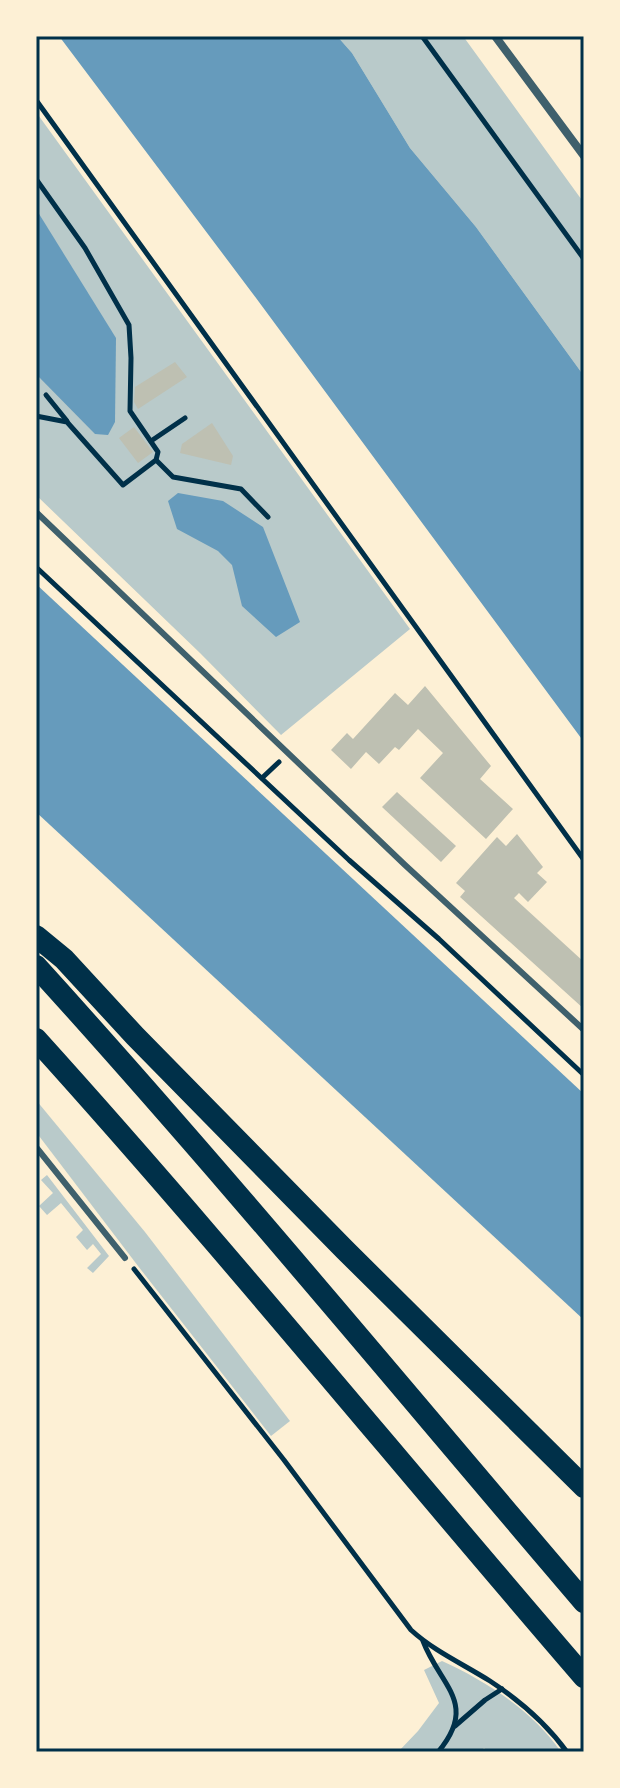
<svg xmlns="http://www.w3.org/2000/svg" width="620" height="1788" viewBox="0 0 620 1788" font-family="Rubik,sans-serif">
<rect width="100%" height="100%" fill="#fdf0d5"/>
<g fill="#b9caca">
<path d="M337,36h126l121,167v173l-108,-149 -66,-79 -58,-95z"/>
<path d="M36,112l374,517 -129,106 -81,-82 -164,-158z"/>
<path d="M36,1100l109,132 145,189 -19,15 -133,-170 -102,-134z"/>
<path d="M47,1175l62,81 -16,17 -6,-5 14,-14 -8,-10 -6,6 -11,-13 7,-7 -22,-27 -14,12 -8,-9 14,-13 -12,-13z"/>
<path d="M442,1661c44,20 91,50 119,91h-72l-5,-4 -4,4h-82l20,-21 21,-28 -15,-33z"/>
</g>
<g fill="#669bbc">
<path d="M59,36h278l15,17 58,95 66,79 108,149v366l-331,-448z"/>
<path d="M36,209l80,129 -1,84 -7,13 -13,-1 -59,-60z"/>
<path d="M178,493l45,8 40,26 37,95 -24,15 -34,-31 -10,-41 -14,-14 -41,-22 -9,-28z"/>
<path d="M36,584l548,510v226l-548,-508z"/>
</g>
<g fill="#bec0b2">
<path d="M175,362l12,15 -49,32 -4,-7 1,-15z"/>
<path d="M212,423l21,33 -2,9 -51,-12 2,-9z"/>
<path d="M134,427l19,25 -15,11 -19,-25z"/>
<path d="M425,686l66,80 -11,13 33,30 -27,30 -66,-61 23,-25 -25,-24 -19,21 -4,-3 -16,17 -13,-12 -15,17 -20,-19 16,-17 6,6 42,-46 13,12z"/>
<path d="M397,792l59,54 -15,16 -59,-55z"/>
<path d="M517,834l26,33 -6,6 10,9 -19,20 -9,-9 -5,5 70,64v47l-124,-112 5,-6 -9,-8 41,-46 9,9z"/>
</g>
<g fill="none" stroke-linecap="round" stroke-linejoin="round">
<g stroke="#003049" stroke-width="5">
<path d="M422,36l162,223"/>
<path d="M36,100l548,760"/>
<path d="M36,179l49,69 44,77 2,33 -1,53 28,41 -2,8 -33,25 -56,-63 -31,-6"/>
<path d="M46,395l21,26"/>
<path d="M151,441l34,-23"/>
<path d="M156,460l17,17 68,12 27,28"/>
<path d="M36,567l313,293 90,79 145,136"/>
<path d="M262,778l17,-16"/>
<path d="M134,1269l150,191 127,170c23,21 52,34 79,51 29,19 56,42 77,71"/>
<path d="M423,1641c17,45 56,62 15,111"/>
<path d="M455,1726l30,-26 17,-11"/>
</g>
<g stroke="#3f606c" stroke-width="6">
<path d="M36,512l369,353 179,165"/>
<path d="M36,1147l89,111"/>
</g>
<path stroke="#3f606c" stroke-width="8" d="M495,36l89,120"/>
<g stroke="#003049" stroke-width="22">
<path d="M36,936l28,23 71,77 210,214 239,237"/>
<path d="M36,966c188,207 366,423 548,636"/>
<path d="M36,1039c188,208 365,426 548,638"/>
</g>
</g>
<rect width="620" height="1788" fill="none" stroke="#fdf0d5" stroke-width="76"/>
<rect x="38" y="38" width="544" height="1712" fill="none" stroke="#003049" stroke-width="3"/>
</svg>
